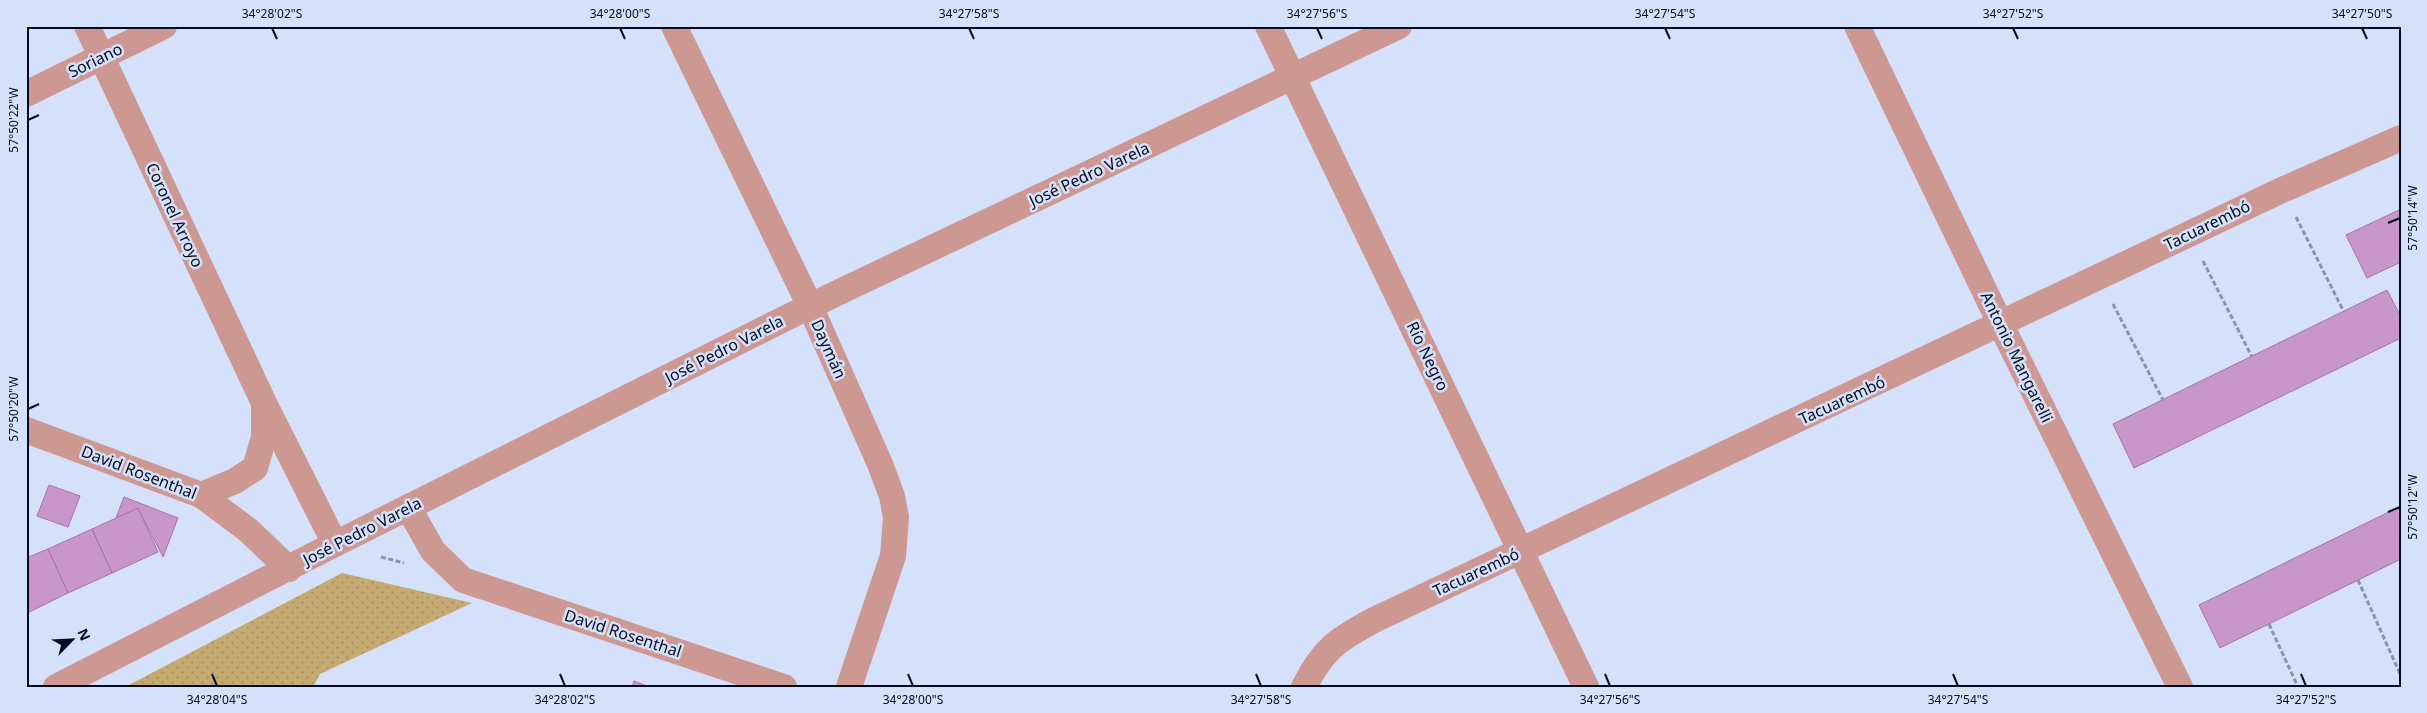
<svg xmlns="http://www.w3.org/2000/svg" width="2427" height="713" viewBox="0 0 2427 713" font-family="'Noto Sans',sans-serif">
<defs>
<pattern id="park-dots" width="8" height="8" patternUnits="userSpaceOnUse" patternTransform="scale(1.25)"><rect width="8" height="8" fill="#c5aa71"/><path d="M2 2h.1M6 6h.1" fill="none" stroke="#a89161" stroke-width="1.8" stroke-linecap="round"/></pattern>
</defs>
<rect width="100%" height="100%" fill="#d5e1fb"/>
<path fill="url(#park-dots)" d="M342,573l130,30 -152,71 -7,13h-188z"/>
<g fill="#c996cb" stroke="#a574a7">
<path d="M2401,209v53l-34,16 -21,-43z"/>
<path d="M2387,290l14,27v21l-267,130 -21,-44z"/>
<path d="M49,485l31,11 -12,31 -31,-11z"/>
<path d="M124,497l54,21 -15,39 -25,-49 -22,10z"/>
<path d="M2401,506v53l-181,89 -21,-43z"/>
<path d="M138,508l20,44 -46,21 -20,-44z"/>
<path d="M92,529l20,44 -44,20 -20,-44z"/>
<path d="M48,549l20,44 -39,19 -3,-6v-48z"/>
<path d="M634,681l15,6h-17z"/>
</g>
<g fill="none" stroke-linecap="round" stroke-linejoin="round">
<g stroke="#8993ab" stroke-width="3" stroke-dasharray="5 2.5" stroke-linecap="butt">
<path d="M2296,217l48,95"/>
<path d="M2203,261l49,96"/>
<path d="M2113,304l50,96"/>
<path d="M381,557l23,6"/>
<path d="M2358,580l43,96"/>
<path d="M2269,624l29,63"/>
</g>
<g stroke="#cd9792" stroke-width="26">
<path d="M87,26l177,377 71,141"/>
<path d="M674,26l136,280 70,158 12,32 4,21 -3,39 -44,131"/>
<path d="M1268,26l318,661"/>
<path d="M1857,26l144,299 179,362"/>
<path d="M26,94l138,-68"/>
<path d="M26,430l175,65 47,35 41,39"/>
<path d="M201,495l34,-14 20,-13 9,-31v-30"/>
<path d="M408,507l25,44 30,29 321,107"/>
<path d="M56,687l279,-143 475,-238 589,-280"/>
<path d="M1304,687c19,-38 33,-47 70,-67l908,-430 119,-52"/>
</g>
</g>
<path fill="none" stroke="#040a1f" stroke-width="2" d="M272,28l5,11M620,28l5,11M969,28l5,11M1317,28l5,11M1665,28l5,11M2013,28l5,11M2362,28l5,11M28,120l11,-5M2388,223l12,-5M28,409l11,-5M2388,512l12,-5M212,674l5,12M560,674l5,12M908,674l5,12M1256,674l5,12M1605,674l5,12M1953,674l5,12M2301,674l5,12"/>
<g text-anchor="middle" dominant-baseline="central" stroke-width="5" stroke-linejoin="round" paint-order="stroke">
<g font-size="16" fill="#040a1f" stroke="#d5e1fb">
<text transform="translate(95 60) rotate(-26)">Soriano</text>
<text transform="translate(1089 174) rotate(-25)">José Pedro Varela</text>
<text transform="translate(175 215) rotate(65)">Coronel Arroyo</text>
<text transform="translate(2207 225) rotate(-26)">Tacuarembó</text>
<text transform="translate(724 349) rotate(-27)">José Pedro Varela</text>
<text transform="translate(829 349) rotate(66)">Daymán</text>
<text transform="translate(1428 356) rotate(64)">Río Negro</text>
<text transform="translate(2017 357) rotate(64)">Antonio Mangarelli</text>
<text transform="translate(1842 400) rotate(-25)">Tacuarembó</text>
<text transform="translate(139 472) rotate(21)">David Rosenthal</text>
<text transform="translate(362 531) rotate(-27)">José Pedro Varela</text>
<text transform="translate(1476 572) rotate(-25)">Tacuarembó</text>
<text transform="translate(623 633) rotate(18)">David Rosenthal</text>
</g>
</g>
<rect width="2427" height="713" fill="none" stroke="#d5e1fb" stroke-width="55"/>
<g transform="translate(72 640) rotate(66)" stroke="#d5e1fb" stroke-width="4" paint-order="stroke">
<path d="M0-4L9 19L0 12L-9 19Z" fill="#040a1f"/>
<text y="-8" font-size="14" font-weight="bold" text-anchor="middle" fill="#040a1f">N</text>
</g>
<rect x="28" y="28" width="2372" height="658" fill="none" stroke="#040a1f" stroke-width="2"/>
<g font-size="12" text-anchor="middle" fill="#040a1f">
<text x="272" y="18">34°28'02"S</text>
<text x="620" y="18">34°28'00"S</text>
<text x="969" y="18">34°27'58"S</text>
<text x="1317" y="18">34°27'56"S</text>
<text x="1665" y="18">34°27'54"S</text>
<text x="2013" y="18">34°27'52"S</text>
<text x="2362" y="18">34°27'50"S</text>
<text transform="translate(14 120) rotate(-90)" y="4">57°50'22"W</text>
<text transform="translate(2413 218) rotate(-90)" y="4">57°50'14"W</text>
<text transform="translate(14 409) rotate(-90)" y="4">57°50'20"W</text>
<text transform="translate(2413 507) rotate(-90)" y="4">57°50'12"W</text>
<text x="217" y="704">34°28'04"S</text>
<text x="565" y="704">34°28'02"S</text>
<text x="913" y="704">34°28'00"S</text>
<text x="1261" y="704">34°27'58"S</text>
<text x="1610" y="704">34°27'56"S</text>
<text x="1958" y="704">34°27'54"S</text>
<text x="2306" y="704">34°27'52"S</text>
</g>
</svg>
